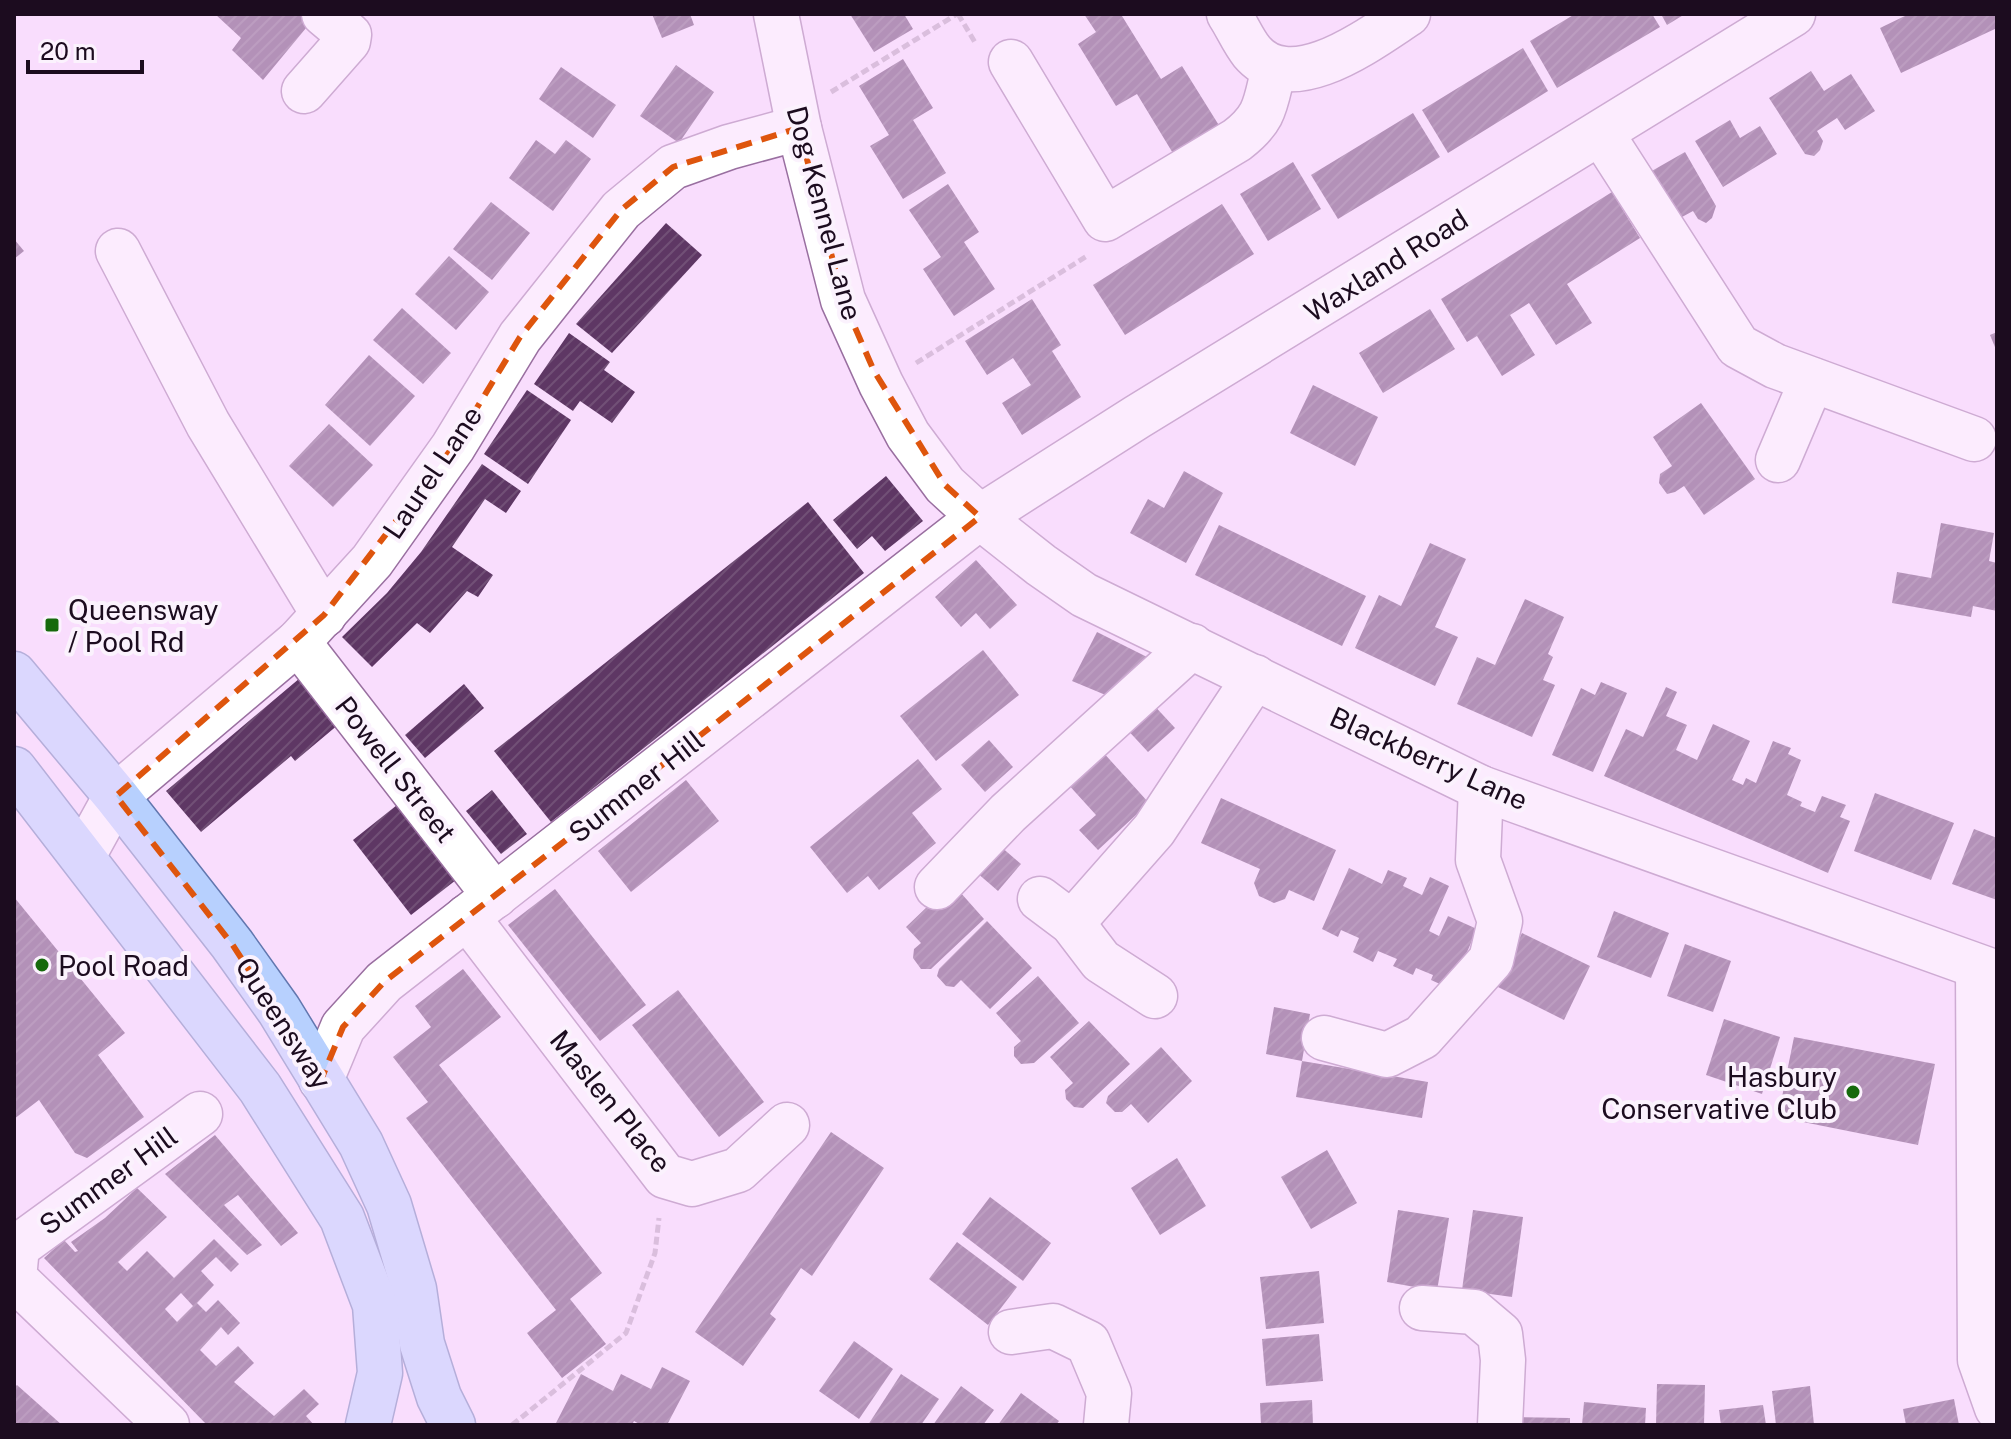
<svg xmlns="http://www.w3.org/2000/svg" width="2011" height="1439" viewBox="0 0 2011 1439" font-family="'Public Sans',sans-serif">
<defs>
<pattern id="building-hatch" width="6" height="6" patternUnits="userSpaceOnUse" patternTransform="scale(2)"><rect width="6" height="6" fill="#5e3764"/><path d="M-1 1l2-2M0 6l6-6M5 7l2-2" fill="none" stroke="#715076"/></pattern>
</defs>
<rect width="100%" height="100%" fill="#f9ddfd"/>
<g fill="url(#building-hatch)" fill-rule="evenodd">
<path d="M215,14h99l2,2 -53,64 -31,-30 9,-12z"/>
<path d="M652,14h38l4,11 -32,13z"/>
<path d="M850,14h54l9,15 -39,23z"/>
<path d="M1084,14h42l-4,2 39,63 21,-13 38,61 -46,28 -37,-61 -21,12 -38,-62 18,-12z"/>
<path d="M1575,14h77l8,13 -103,61 -27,-47z"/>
<path d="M1661,14h24l-18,11z"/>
<path d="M1909,14h88v14l-96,45 -21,-45z"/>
<path d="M1523,48l25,43 -100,62 -26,-43z"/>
<path d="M903,59l30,49 -20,12 33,53 -43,26 -33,-53 19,-11 -30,-49z"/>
<path d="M676,65l38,27 -35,51 -39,-27z"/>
<path d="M561,67l55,38 -23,33 -54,-39z"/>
<path d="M1811,71l13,20 27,-17 24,37 -30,19 -8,-12 -20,13 6,10 -3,9 -6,6 -9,-2 -36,-56z"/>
<path d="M1413,113l27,44 -102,62 -27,-44z"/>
<path d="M1730,120l10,18 20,-12 17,28 -54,33 -28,-46z"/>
<path d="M536,140l19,14 11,-14 25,19 -38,52 -44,-33z"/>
<path d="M1685,152l31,54 -4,12 -6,5 -8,-4 -5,-8 -22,12 -28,-47z"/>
<path d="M1293,162l28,47 -53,32 -28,-47z"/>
<path d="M948,184l31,48 -15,10 31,47 -41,27 -31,-47 18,-12 -32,-47z"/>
<path d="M1612,192l28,46 -73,46 25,39 -36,22 -27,-42 -19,12 25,40 -33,21 -25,-40 -10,6 -26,-43z"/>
<path d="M491,202l39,31 -38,47 -39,-31z"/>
<path d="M1222,204l32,50 -129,81 -32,-50z"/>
<path d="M666,223l36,32 -90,98 -36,-29z"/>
<path d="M14,239l10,12 -10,8z"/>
<path d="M449,256l40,36 -33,38 -41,-36z"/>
<path d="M1032,299l29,46 -9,6 29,46 -59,38 -20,-32 29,-18 -18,-27 -26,17 -22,-34z"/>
<path d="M402,308l49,45 -28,31 -50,-44z"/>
<path d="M1430,309l25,40 -72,44 -24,-40z"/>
<path d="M1997,332v20l-7,-17z"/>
<path d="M569,333l41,29 -6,8 31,22 -23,31 -32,-22 -7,10 -39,-27z"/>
<path d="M369,355l46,41 -45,50 -45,-41z"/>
<path d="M1313,385l65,32 -23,49 -65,-33z"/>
<path d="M527,390l44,30 -43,64 -44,-30z"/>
<path d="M1701,403l54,76 -51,36 -20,-29 -9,6 -8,2 -8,-11 1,-9 12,-8 -19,-29z"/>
<path d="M329,424l44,41 -40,42 -44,-41z"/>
<path d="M482,464l39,27 -15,22 -21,-14 -33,48 41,28 -15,22 -11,-6 -37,42 -13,-10 -45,44 -30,-30 45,-44 34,-41z"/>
<path d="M1184,471l39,22 -37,70 -56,-30 18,-34 16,9z"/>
<path d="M886,476l37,45 -38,30 -13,-15 -15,13 -24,-29z"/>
<path d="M808,502l56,71 -313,249 -57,-71z"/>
<path d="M1941,523l53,10 -5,28 8,2v48l-24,-5 -2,11 -79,-14 5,-31 34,6z"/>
<path d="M1219,525l147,71 -24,50 -147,-71z"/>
<path d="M1430,543l36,16 -31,68 23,10 -23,49 -80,-38 24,-53 22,11z"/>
<path d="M976,560l41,45 -27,24 -14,-16 -15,14 -26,-30z"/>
<path d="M1525,599l39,18 -16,37 5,3 -10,23 12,5 -23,52 -75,-33 20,-47 18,8z"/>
<path d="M1097,632l54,27 -43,37 -36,-15z"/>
<path d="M983,650l36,45 -83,66 -36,-45z"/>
<path d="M300,678l39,46 -44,37 -4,-5 -90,76 -35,-41z"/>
<path d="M1601,682l26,11 -34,79 -41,-17 29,-67 14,7z"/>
<path d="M464,684l20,24 -59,50 -20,-23z"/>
<path d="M1666,687l11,5 -11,24 21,9 -11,25 21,10 16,-36 37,17 -18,39 11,5 3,-7 10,5 17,-42 18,7 -3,6 13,6 -14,35 15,7 -2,4 15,6 7,-16 24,9 -6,12 10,4 -22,52 -224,-97 22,-47 17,8z"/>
<path d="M1150,701l25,27 -27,24 -25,-27z"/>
<path d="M989,740l24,27 -28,25 -24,-27z"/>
<path d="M1101,750l48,53 -51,47 -19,-20 17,-15 -30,-33z"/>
<path d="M918,759l24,30 -30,24 24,30 -57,47 -11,-14 -21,17 -37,-46z"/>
<path d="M686,780l33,41 -88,71 -33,-41z"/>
<path d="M492,790l35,44 -26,20 -35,-43z"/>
<path d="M1875,793l79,30 -23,57 -77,-29z"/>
<path d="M1221,798l115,52 -22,51 -25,-11 -4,9 -11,4 -15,-7 -5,-13 6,-14 -59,-26z"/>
<path d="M397,805l59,75 -45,35 -58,-75z"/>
<path d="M1974,829l23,9v62l-45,-16z"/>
<path d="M992,839l29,25 -23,27 -29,-25z"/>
<path d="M1349,868l33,16 6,-14 19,8 -4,8 19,9 8,-18 19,9 -20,45 10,5 9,-20 29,13 -26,60 -20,-9 2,-5 -17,-7 -3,7 -20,-9 4,-7 -19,-8 -5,11 -20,-10 6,-14 -18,-8 -3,7 -16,-8z"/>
<path d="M952,883l32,36 -53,50h-10l-8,-11 1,-9 7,-6 -15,-16z"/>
<path d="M555,889l91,116 -46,36 -92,-116z"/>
<path d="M14,897l111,136 -27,22 46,62 -57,41 -12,-5 -36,-53 -25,19z"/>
<path d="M1614,911l55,22 -18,45 -54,-21z"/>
<path d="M987,921l45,47 -42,41 -29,-29 -7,7 -8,-1 -9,-10 2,-7z"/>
<path d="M1522,933l68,33 -26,54 -68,-34z"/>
<path d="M1685,944l46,17 -18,51 -46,-16z"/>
<path d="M463,969l38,48 -62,48 163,208 -32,26 36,45 -44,34 -35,-45 29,-23 -150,-192 22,-16 -35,-45 38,-30 -16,-21z"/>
<path d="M1038,976l41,47 -45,40 -13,1 -7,-8v-9l7,-6 -25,-28z"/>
<path d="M678,990l86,112 -45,35 -87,-112z"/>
<path d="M1274,1007l36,7 -8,47 126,21 -6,36 -126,-21 6,-36 -36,-7z"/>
<path d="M1724,1019l56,18 -18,57 -56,-19z"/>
<path d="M1089,1021l41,43 -47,44 -9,-1 -8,-8 -1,-9 8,-7 -23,-26z"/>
<path d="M1794,1037l141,27 -17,81 -140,-28z"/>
<path d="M1161,1047l31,34 -44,42 -17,-19 -9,8h-7l-9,-9 2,-7z"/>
<path d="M831,1132l53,36 -72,108 -11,-8 -31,46 6,5 -33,47 -48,-34z"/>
<path d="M215,1135l83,98 -17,13 -43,-51 -14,10 38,40 -15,10 -82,-81z"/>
<path d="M1327,1150l30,53 -46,26 -30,-52z"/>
<path d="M1177,1158l29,48 -46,29 -29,-47z"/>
<path d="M137,1188l30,29 -49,45 9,9 20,-20 27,27 40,-39 25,25 -8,8 -15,-15 -15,14 13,14 -17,18 9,9 12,-12 22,23 -12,12 -7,-8 -21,23 16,16 22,-20 16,17 -20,19 40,34 30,-27 15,15 -13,12 8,9h-107l-163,-167 20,-18 11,12 3,-1 -7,-9 34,-24zM181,1293l12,13 -16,16 -12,-13z"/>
<path d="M990,1197l61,46 -28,38 -61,-47z"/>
<path d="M1398,1210l51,8 -12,73 -50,-9z"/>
<path d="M1473,1210l50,7 -11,80 -50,-7z"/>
<path d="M957,1242l60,45 -29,38 -59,-46z"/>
<path d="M1319,1271l5,52 -58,6 -6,-52z"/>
<path d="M1319,1334l4,47 -57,5 -4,-47z"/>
<path d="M854,1341l39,28 -34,50 -40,-28z"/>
<path d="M662,1367l28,14 -23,44h-26l-7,-4 -2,4h-77l26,-51 32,17 8,-17 30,15z"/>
<path d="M901,1374l38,25 -18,26h-53z"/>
<path d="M1657,1384l48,1 -1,40h-48z"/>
<path d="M17,1385l45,40h-48v-37z"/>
<path d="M961,1386l33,24 -11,15h-50z"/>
<path d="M1810,1386l4,39h-38l-4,-34z"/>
<path d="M1021,1393l38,28 -3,4h-58z"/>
<path d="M1954,1399l5,26h-53l-3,-16z"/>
<path d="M1312,1400l1,25h-52l-1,-22z"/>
<path d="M1584,1402l62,6 -1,17h-63z"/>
<path d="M1763,1405l3,20h-45l-2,-15z"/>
<path d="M1511,1417l59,1v7h-59z"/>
</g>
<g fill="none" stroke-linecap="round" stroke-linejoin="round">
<defs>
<g id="minor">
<path d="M776,14l23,114 44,172 38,84 27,51 37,50 35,32 61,48 43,30 397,193 516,185"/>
<path d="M1229,14c8,12 14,27 23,38 40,47 119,-14 156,-38"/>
<path d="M1011,62l94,157 132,-79c30,-23 28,-37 37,-72"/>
<path d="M304,91l44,-50 1,-6 -25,-21"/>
<path d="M1601,133l137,213 37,20 199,73"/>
<path d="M118,251l90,173 116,191"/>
<path d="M1778,460l34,-80"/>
<path d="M298,642l197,254"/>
<path d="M83,856l33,-60 182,-154 74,-81 81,-114 67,-110 101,-127 52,-43 56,-20 70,-19"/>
<path d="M937,887l71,-74 184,-167"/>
<path d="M1040,899l32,24 29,38 54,35"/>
<path d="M467,917l198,259 27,8 46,-14 49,-45"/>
<path d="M1072,923l82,-93 101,-153"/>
<path d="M1978,967l2,393 17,48"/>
<path d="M1324,1038l63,17 35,-18 69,-77 9,-39 -22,-61 3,-72"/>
<path d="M321,1080l22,-53 41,-45 596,-465 157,-100 656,-403"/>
<path d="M1422,1308l52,4 26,22 3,26 -3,65"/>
<path d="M1011,1332l42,-6 35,17 21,50 -3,32"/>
<path d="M167,1425l-153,-147 3,-31 183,-133"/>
</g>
<g id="major">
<path d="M14,674l102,122 116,148 47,66 82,134 28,61 25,84 8,55 17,53 14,28"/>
<path d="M14,769l246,319 82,130 33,87 5,68 -12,52"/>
</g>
</defs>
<use href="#minor" stroke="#996fa0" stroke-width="47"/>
<use href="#major" stroke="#6277af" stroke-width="47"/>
<g stroke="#b39ab6" stroke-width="5" stroke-dasharray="8 4" stroke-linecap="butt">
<path d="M958,14l18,30"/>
<path d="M831,92l126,-78"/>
<path d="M916,363l171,-107"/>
<path d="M512,1425l114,-92 29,-80 4,-35"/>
</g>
<use href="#minor" stroke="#fff" stroke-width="44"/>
<use href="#major" stroke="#b7d0fe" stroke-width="44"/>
</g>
<path d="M0 0H2011V1439H0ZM799,128l44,172 31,71 71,114 35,32 -596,465 -41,45 -22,53 -89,-136 -116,-148 208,-181 129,-168 67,-110 101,-127 52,-43z" fill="#f9ddfd" fill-opacity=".55" fill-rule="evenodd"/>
<path fill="none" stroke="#de550d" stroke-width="6" stroke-dasharray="16 10" stroke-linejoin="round" d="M799,128l44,172 31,71 71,114 35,32 -596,465 -41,45 -22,53 -89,-136 -116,-148 208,-181 129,-168 67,-110 101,-127 52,-43z"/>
<g fill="#16690c" stroke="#fbf2fd" stroke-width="3">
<rect x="44" y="617" width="16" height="16" rx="4"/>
<circle cx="42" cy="965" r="8"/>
<circle cx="1853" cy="1092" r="8"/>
</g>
<g text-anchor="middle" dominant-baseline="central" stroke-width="8" stroke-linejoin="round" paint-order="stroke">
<g font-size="28" fill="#1c0c1f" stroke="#fbf2fd">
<text transform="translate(825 213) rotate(75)">Dog Kennel Lane</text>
<text transform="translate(1386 265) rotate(-32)">Waxland Road</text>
<text transform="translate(432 472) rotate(-56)">Laurel Lane</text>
<text transform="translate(1429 758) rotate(24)">Blackberry Lane</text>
<text transform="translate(396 769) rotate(52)">Powell Street</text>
<text transform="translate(636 786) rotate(-38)">Summer Hill</text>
<text transform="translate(284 1023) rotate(57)">Queensway</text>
<text transform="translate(611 1101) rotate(51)">Maslen Place</text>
<text transform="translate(108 1180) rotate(-36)">Summer Hill</text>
</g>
<g font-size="28" fill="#1c0c1f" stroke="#fbf2fd" text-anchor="start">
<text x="68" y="609">Queensway<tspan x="68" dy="32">/ Pool Rd</tspan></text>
<text x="58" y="965">Pool Road</text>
<text x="1837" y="1076" text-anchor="end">Hasbury<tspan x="1837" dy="32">Conservative Club</tspan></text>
</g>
</g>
<rect width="2011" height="1439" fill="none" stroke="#1c0c1f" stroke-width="32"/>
<path d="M28 60v12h114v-12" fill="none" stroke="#1c0c1f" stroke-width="4"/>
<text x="40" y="60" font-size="24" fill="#1c0c1f" stroke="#fbf2fd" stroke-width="6" paint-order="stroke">20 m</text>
</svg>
